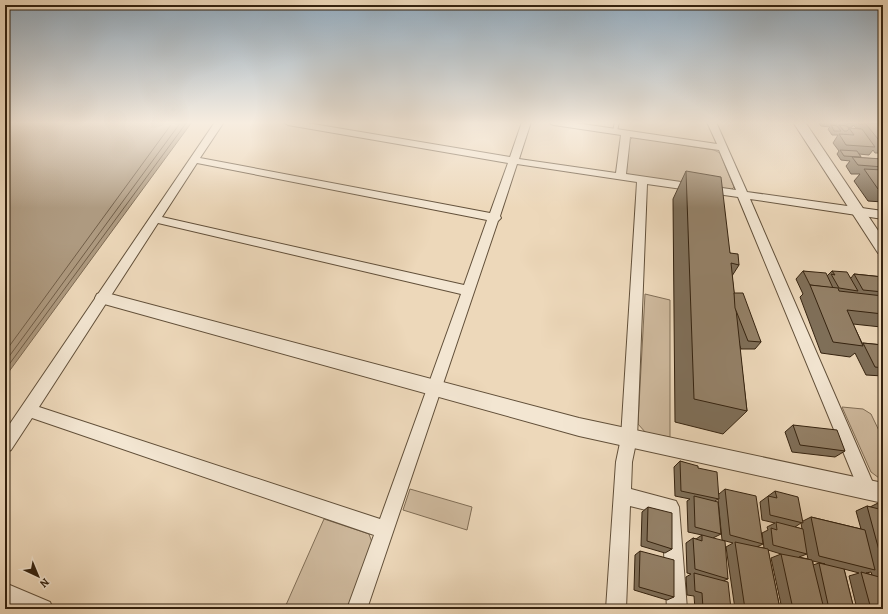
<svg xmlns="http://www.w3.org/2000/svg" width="888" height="614" viewBox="0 0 888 614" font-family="Alegreya,serif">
<rect width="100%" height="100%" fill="#edd8ba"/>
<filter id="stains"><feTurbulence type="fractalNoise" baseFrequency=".005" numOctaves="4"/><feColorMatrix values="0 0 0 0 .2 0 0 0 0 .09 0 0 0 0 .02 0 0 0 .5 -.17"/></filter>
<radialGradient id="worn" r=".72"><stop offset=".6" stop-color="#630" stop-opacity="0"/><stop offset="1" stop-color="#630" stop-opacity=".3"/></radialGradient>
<g fill="#ceb99d" stroke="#816e56">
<path d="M633,137l81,13 6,3 14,34 -3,3 -100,-15 -5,-2 4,-33z"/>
<path d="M645,294l25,6v137l-24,-4 -8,-9z"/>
<path d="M842,407l21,2 8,5 12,25v42l-12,-9z"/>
<path d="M410,489l62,18 -5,23 -64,-20z"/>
<path d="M324,519l45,15 4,11 -23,64h-52l-12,-4z"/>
</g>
<path fill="#ae9a80" stroke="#7d6a53" d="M5,122h187l-187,255z"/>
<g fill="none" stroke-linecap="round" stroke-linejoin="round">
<g stroke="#715e48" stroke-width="1">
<path d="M5,352l168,-230"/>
<path d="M5,362l176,-240"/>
<path d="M5,370l182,-248"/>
</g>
<defs>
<path id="service" d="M615,122h4l-2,9 -2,1 -2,-1z"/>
<g id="minor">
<path d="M215,122h9l-24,36 290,55 18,-50 -220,-38 -5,-3h18l209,35 12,-35h9l-12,37 97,14 5,-38 -67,-10 -3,-1 -1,-2h19l148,22 -10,-22h9l31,70 136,19v8l-133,-20 123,284 2,6 -2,6 -6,2 -6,-2 -123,-298 -91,-13 -10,254 -5,24 -1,27 45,12 3,6 8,102h-20l-5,-95 -32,-8 -4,103h-20l10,-147 5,-24 16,-256 -120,-18 -17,52 1,2 -3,3 -131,388h-20l27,-74 -342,-117 -21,32 -6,3v-22zM630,137l89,13 17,40 -110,-16zM197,163l290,57 -23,65 -302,-68zM158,223l303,71 -81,225 -341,-112z"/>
<path d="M5,583l45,19 3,7h-33l-15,-6z"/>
</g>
<g id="tertiary">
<path d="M793,122h12l78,116v16l-5,-1z"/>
<path d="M103,292l476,126 304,65v20l-304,-67 -482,-134 -2,-4 2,-4z"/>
</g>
</defs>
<use href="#service" stroke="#62503a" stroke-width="2"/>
<use href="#minor" stroke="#62503a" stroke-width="2"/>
<use href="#tertiary" stroke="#62503a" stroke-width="2"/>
<use href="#service" fill="#f3e6d2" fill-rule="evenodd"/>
<use href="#minor" fill="#f3e6d2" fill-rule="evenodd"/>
<use href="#tertiary" fill="#f3e6d2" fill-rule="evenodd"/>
</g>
<g fill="#7f6f59" stroke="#34220f" fill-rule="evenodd">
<path d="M818,122h65v31h-8l-2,-3 -4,5 -10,-1 2,3 -1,1 23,1v43l-15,-1 -14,-20 6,-7h-9l-5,-8 4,-5 -9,-1 -4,-6 2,-3 -6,-8 5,-8h-6l-4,-6 2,-2 -9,-1zM853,125l3,3 5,1h-12l-1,-1 4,-1z"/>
<path d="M686,171l44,82 9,12 -7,11 2,17 27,49 -6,7h-14l-2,-5 8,67 -24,23 -48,-12 -2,-223z"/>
<path d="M803,271l24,5 5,-5 19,7 3,-4 29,3v48l-2,2 -28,-3 9,19 21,2v31l-17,-1 -11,-22 -5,4 -29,-4 -21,-56 3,-3 -7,-15z"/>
<path d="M883,381v9l-3,-6z"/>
<path d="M793,425l52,26 -10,6 -43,-5 -7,-20z"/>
<path d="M680,461l18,7 21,26 6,-5 38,55 -6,3 7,1 -2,-15 6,-3 -1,-3 8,-4 -13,-3 -2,-18 15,-11 28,30 8,-4 50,12 -5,-18 11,-5 3,1 8,-4 5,1v105h-26l-8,-33 10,-3 -15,-4 10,40h-72l-11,-51 10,-4 -13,-4 12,59h-45l-9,-62 7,-4 -11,-3 -4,-41 -3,2 6,33 -8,4 15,41 -5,2 8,28h-36l-1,-13 -7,-1 -1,-18 5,-3 -4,-1 -1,-30 7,-5 3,1 6,-4 -14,-3 -1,-31 3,-2 -15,-3 -1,-29zM801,523l1,6 -7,-2zM807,554l1,5 -9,-2zM813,561l12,3 -6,-1 -6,2zM871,572l1,3 -6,-2z"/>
<path d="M648,507l24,42 -7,4 -24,-7 1,-34z"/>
<path d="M640,551l34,46 -7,3 -33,-10 1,-35z"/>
</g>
<g fill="#948168" stroke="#34220f">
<path d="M844,122h10l1,1 -9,1z"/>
<path d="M857,122h12l1,2 -5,-1 -1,1h-5z"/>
<path d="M870,122h13v2h-11z"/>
<path d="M865,123l18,1v21l-1,-1z"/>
<path d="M831,125l6,1 4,5h-7z"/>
<path d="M839,125l8,1 2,3 -2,2h-3z"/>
<path d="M849,128l13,1 13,18 -29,-2 -7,-11 15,1z"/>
<path d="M840,150l17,1 4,6 -17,-1z"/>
<path d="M852,157l31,2v8l-25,-2z"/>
<path d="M864,169l19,1v19h-5z"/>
<path d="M686,171l35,6 9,76 8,1 1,11 -8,-2 16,148 -53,-12z"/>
<path d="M803,271l23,2 7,15 -23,-3z"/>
<path d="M832,271l15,1 11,19 -19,-3 -8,-14 4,1z"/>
<path d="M854,274l29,3v15l-20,-2z"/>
<path d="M810,285l28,3 1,3 44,5v18l-36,-4 16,36 -30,-4z"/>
<path d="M734,293h9l18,49 -13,-1 -13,-33z"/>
<path d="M863,343l20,2v23l-8,-1z"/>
<path d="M793,425l44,5 8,21 -45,-6z"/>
<path d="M680,461l18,5v2l19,4 2,27 -38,-8z"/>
<path d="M725,489l31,7 7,48 -33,-9z"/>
<path d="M775,491l23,6 5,26 -33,-8 -2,-19 9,2z"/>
<path d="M694,496l24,6 3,32 -26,-7z"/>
<path d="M878,503l5,1v61l-16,-59 12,3z"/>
<path d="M648,507l24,6v36l-25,-8z"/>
<path d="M811,517l54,13 10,40 -56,-14z"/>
<path d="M776,522l27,7 4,25 -34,-9 -2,-17 6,2z"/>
<path d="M702,535l23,6 3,38 -33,-10 -2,-31 9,3z"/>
<path d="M735,542l33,7 12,60h-35z"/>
<path d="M640,551l34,9v37l-35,-10z"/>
<path d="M781,554l31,6 12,49h-31z"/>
<path d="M819,563l25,6 10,40h-25z"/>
<path d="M861,572l22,6v31h-12z"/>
<path d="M694,573l34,9 3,27h-24l-4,-1 -1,-15 -7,-2z"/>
</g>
<linearGradient id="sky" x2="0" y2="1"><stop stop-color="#91aabe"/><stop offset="0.59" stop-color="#f7ede0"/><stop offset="1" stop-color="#f7ede0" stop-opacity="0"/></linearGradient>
<rect width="888" height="208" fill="url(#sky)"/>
<rect width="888" height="614" fill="none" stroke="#edd8ba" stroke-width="20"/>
<rect x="6" y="6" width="876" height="602" fill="none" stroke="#34220f" stroke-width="2"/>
<rect x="10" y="10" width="868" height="594" fill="none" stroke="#34220f"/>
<g transform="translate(38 576) rotate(136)" stroke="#f3e6d2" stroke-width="3" paint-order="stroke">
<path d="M0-3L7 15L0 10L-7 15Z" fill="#34220f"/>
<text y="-6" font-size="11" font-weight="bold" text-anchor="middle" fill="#34220f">N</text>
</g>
<rect width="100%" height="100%" filter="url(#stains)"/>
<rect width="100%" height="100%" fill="url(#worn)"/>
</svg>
